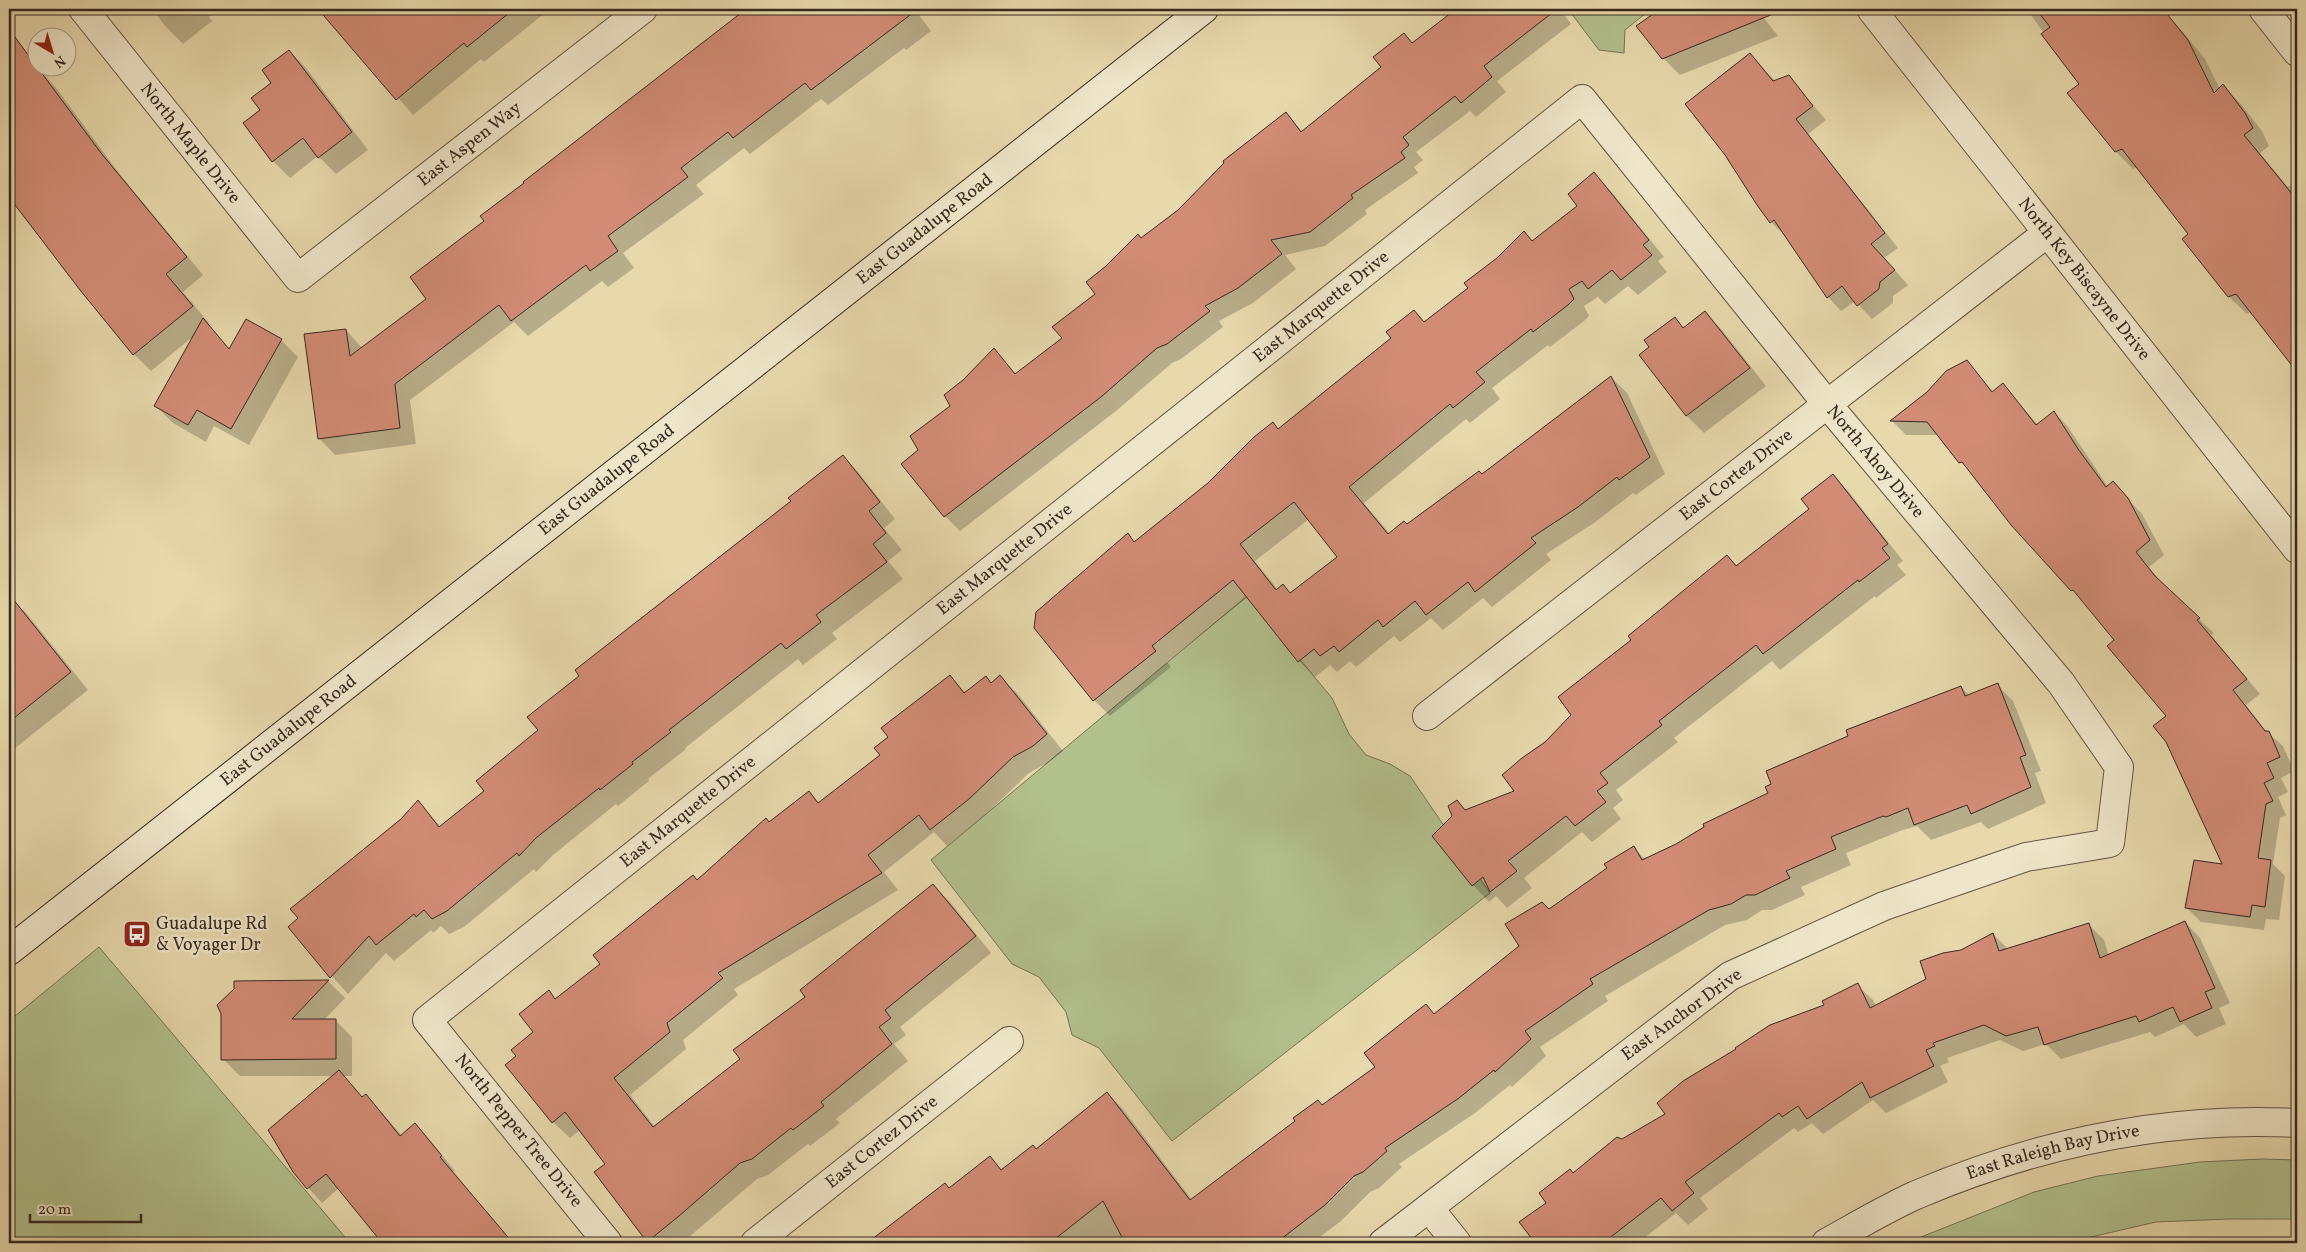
<svg xmlns="http://www.w3.org/2000/svg" width="2306" height="1252" viewBox="0 0 2306 1252" font-family="Vollkorn,serif">
<rect width="100%" height="100%" fill="#e7d9ac"/>
<filter id="stains"><feTurbulence type="fractalNoise" baseFrequency=".004" numOctaves="4"/><feColorMatrix values="0 0 0 0 .2 0 0 0 0 .09 0 0 0 0 .02 0 0 0 .5 -.17"/></filter>
<radialGradient id="worn" r=".72"><stop offset=".6" stop-color="#630" stop-opacity="0"/><stop offset="1" stop-color="#630" stop-opacity=".3"/></radialGradient>
<g fill="#b2c08d" stroke="#747456">
<path d="M1568,9h83l-26,21 -1,23 -25,-3z"/>
<path d="M1247,596l85,102 17,36 17,21 24,9 20,12 80,117 -318,248 -73,-93 -27,-13 -6,-23 -27,-35 -27,-13 -81,-104z"/>
<path d="M99,947l251,296h-339l-2,-2v-220z"/>
<path d="M2262,1159l35,1v59h-68l-73,3 -91,21h-159l128,-51 64,-16 102,-14z"/>
</g>
<g fill="#0003" fill-rule="evenodd">
<path d="M152,9h68l-11,8 3,4 -29,23 -17,-17z"/>
<path d="M324,9h226l-66,53 -3,-3 -68,56 -91,-104z"/>
<path d="M748,9h179l-8,6 12,16 -25,19 -2,-2 -76,57 -7,-6 -71,55 -6,-6 -48,37 8,9 -81,59 11,15 -26,19 -6,-6 -74,55 -14,-14 -104,78 6,44 -81,11 -16,-17 27,-108 16,18 66,-49 57,-78 41,-37 -1,-2z"/>
<path d="M1459,9h101l11,15 -74,57 9,11 -30,25 -6,-6 -54,41 7,8 -9,7 4,6 -53,37 2,4 -42,32 -40,9 11,14 -43,34 -34,18 4,6 -42,32 -9,4 -56,48 -156,120 -15,-15 -42,-52 17,-13 32,-45 12,-25 30,-31 23,25 46,-37 33,-44 46,-54 37,-29 107,-97 17,18 80,-65 20,-33 10,10z"/>
<path d="M1662,9h95l21,27 -98,39 -17,-17 -25,-32z"/>
<path d="M2022,9h138l22,22 23,28 15,30 3,-3 17,17 22,28 7,15 -9,7 28,34 7,-5 2,2v186l-46,-58 -4,2 -18,-17 -45,-58 6,-5 -53,-67 -4,2 -17,-17 -47,-59 11,-9 -49,-69z"/>
<path d="M14,40l43,49 61,83 85,103 -20,17 26,31 -2,2 23,24 51,-9 17,17 -49,88 -35,-19 -8,16 -33,-19 -17,-17 39,-71 -44,36 -17,-17 -125,-158v-152z"/>
<path d="M289,51l17,17 62,82 -32,24 -18,-18 -28,22 -17,-17 -11,-51z"/>
<path d="M1750,54l25,27 14,-4 37,43 -18,14 90,114 -14,10 24,27 -15,11v7l-21,16 -17,-18 -14,10 -13,-14 -43,-61 -14,-14z"/>
<path d="M1594,174l16,16 54,67 -6,4 9,11 -29,23 -10,-9 -23,18 -7,-7 -14,9 5,10 -5,5 -34,26 -2,-2 -56,43 8,11 -30,24 -4,-4 -102,84 26,31 17,-9 75,-49 129,-99 16,16 38,81 -29,21 -3,-2 -39,30 -48,31 5,6 -59,47 -9,-9 -40,32 -12,-12 -31,24 -6,-6 -38,31 -6,-6 -13,11 -7,-7 -15,12 -16,-16 -51,-64 -81,65 4,5 -61,49 -16,-16 -57,-88 91,-77 7,8 144,-113 114,-92 21,-27 11,12 154,-116zM1309,519l29,38 -47,37 -8,-8 -5,4 -23,-29z"/>
<path d="M1705,313l17,17 44,56 -62,47 -17,-17 -47,-61 11,-8 24,-28 10,10z"/>
<path d="M1967,362l27,31 9,-8 35,40 16,-13 14,15 40,60 5,-4 29,31 22,41 -15,12 17,21 48,45 -3,2 49,59 -14,11 21,27 16,14 11,25 -13,7 7,14 -10,5 8,18 -6,3 -7,46 12,12 -6,44 -13,-1 -2,11 -63,-8 -15,-15 38,-41 -57,-124v-26l-51,-76 -177,-205h-33l-14,-14z"/>
<path d="M843,457l16,16 36,46 -11,9 18,22 -14,11 15,18 -71,54 5,6 -34,26 -5,-6 -113,89 1,1 -38,30 1,2 -31,25 -2,-2 -63,51 -17,17 -2,-3 -70,58 -15,7 -8,-8 -8,7 -2,-3 -37,31 -8,-8 -38,41 -59,-67 129,-125 23,25 45,-35 53,-61 42,-55 212,-175z"/>
<path d="M1833,475l16,17 54,69 -6,4 9,10 -30,23 -1,-2 -95,74 -8,-9 -98,77 4,4 -62,48 7,10 -10,8 8,11 -29,23 -10,-10 -58,46 8,10 -25,20 -11,-12 -7,6 -16,-17 -39,-49 32,-25 50,-20 29,-48 28,-28 60,-75 94,-84 10,10 73,-57z"/>
<path d="M10,597l17,17 61,76 -79,63z"/>
<path d="M950,677l16,16 25,-9 9,-7 17,16 46,58 -14,11 -20,11 -44,42 -38,31 -13,-14 -50,40 14,18 -164,99 4,6 -55,45 3,9 -56,46 25,32 86,-68 66,-62 126,-111 17,16 41,51 -91,74 6,8 -12,9 14,17 -72,58 4,4 -30,23 -2,-2 -40,31 -11,4 -75,64h-32l-43,-79 -27,-34 -10,8 -17,-16 -35,-66 17,-24 14,-40 7,8 46,-36 95,-82 112,-89 11,11 62,-49 8,-18z"/>
<path d="M1997,685l16,16 28,70 -6,2 11,30 -58,26 -7,-7 -50,18 -14,-14 -17,5 -54,22 5,12 -50,22 4,8 -33,15h-10l-15,10 -22,5 -120,71 3,5 -68,46 6,9 -34,31 -2,-2 -35,28 -76,51 3,3 -23,21 -9,4 -29,29 -29,22h-443l75,-59 6,5 40,-31 13,13 33,-21 71,-57 16,16 69,91 184,-133 59,-52 86,-69 28,-36 60,-42 25,-20 12,12 30,-15 285,-158 8,8z"/>
<path d="M2185,922l15,16 30,65 -11,5 7,16 -30,13 -12,-13 -29,13 -5,-5 -89,27 -15,-15 -23,7 -23,-11 -53,18 2,4 -9,4 8,16 -62,31 -13,-13 -50,34 -11,-11 -14,9 -4,-4 -94,70 8,11 -20,16 -12,-12 -38,30h-101l-16,-20 27,-20 25,-29 49,-33 45,-26 190,-130 16,15 3,6 52,-26 33,-29 32,-17 15,15 81,-24 15,15 5,16z"/>
<path d="M328,981l17,17 -21,22h11l17,17v39h-9l20,22 3,-2 14,14 22,26 13,-11 14,14 26,32 -2,1 60,71h-130l-44,-55 -17,15 -28,-31 40,-96h-94l-17,-17 12,-77z"/>
</g>
<g fill="#d28c76" stroke="#372920" fill-rule="evenodd">
<path d="M318,9h196l-47,38 -3,-4 -68,57z"/>
<path d="M746,9h172l-107,81 -6,-7 -72,55 -5,-6 -47,36 7,9 -80,59 10,15 -28,20 -4,-6 -75,56 -12,-16 -104,79 5,44 -82,11 -14,-105 42,-5 4,27 76,-57 -16,-22 74,-56 -4,-5 44,-33 -1,-1z"/>
<path d="M1456,9h101l-73,57 8,11 -31,26 -6,-7 -52,41 6,8 -8,7 4,6 -54,37 2,3 -43,34 -39,8 11,14 -44,34 -33,18 5,5 -43,33 -10,4 -56,49 -157,120 -43,-53 17,-14 -8,-14 40,-30 -6,-11 19,-15 31,-32 21,26 47,-36 -10,-11 43,-33 -9,-12 20,-16 32,-32 3,4 37,-28 46,-47 -1,-2 63,-49 15,20 80,-65 -8,-10 31,-24 8,10z"/>
<path d="M1660,9h123v1l-121,49 -26,-33z"/>
<path d="M2036,9h127l25,31 26,53 9,-9 22,29 8,15 -9,7 53,65v172l-61,-78 -8,3 -46,-58 6,-5 -66,-85 -7,3 -48,-59 12,-9 -38,-50 9,-7z"/>
<path d="M9,29l92,124 86,104 -21,17 27,32 -60,49 -53,-65 -71,-93z"/>
<path d="M289,50l63,82 -34,26 -15,-20 -31,24 -29,-39 17,-13 -9,-12 20,-15 -9,-13z"/>
<path d="M1750,53l23,28 16,-6 24,31 -17,13 89,114 -14,11 24,26 -15,12 -1,7 -22,17 -15,-20 -15,12 -53,-78 -4,3 -13,-18 -32,-50 -40,-51z"/>
<path d="M1594,172l55,68 -6,5 9,10 -31,25 -9,-10 -24,19 -6,-8 -13,8 5,10 -6,6 -35,27 -2,-3 -55,43 9,10 -32,26 -3,-4 -101,83 39,47 16,-13 3,3 72,-53 3,3 129,-98 39,81 -31,23 -2,-3 -39,30 -47,31 5,5 -61,49 -7,-10 -42,33 -11,-14 -32,26 -5,-7 -39,32 -5,-6 -14,10 -6,-7 -16,13 -65,-82 -81,66 4,5 -63,50 -59,-73 2,-16 92,-79 6,9 74,-59 46,-46 19,-15 5,7 113,-91 -5,-6 28,-22 10,12 44,-34 -4,-5 33,-25 27,-27 8,10 45,-35 -9,-12zM1294,502l43,55 -47,36 -7,-9 -7,6 -36,-46z"/>
<path d="M1705,311l45,57 -64,48 -47,-61 10,-8 -5,-7 31,-23 8,11z"/>
<path d="M203,318l26,31 17,-30 36,20 -51,90 -34,-19 -9,15 -34,-19z"/>
<path d="M1967,360l25,32 11,-9 33,42 18,-14 24,38 28,38 7,-6 15,17 22,42 -14,12 19,24 45,42 -3,2 50,59 -14,11 32,41h4l11,26 -13,6 7,15 -10,5 9,18 -7,3 -8,54 13,2 -6,47 -13,-2 -2,12 -65,-9 9,-48 28,4 -56,-122 -13,-16 13,-10 -59,-70 7,-6 -41,-50 -2,1 -60,-66 -49,-63 -3,1 -32,-41 -37,-1 37,-29 19,-21z"/>
<path d="M843,455l37,47 -11,9 17,22 -13,11 14,18 -71,53 5,7 -35,27 -5,-6 -112,87 2,2 -39,30 1,2 -33,26 -1,-2 -63,50 -17,18 -2,-3 -70,58 -15,8 -8,-9 -8,7 -2,-3 -38,31 -7,-9 -39,42 -42,-51 10,-9 -8,-9 111,-90 17,-19 21,27 45,-36 -8,-10 62,-51 -11,-13 52,-41 -4,-6 216,-169 -3,-3z"/>
<path d="M1833,474l55,70 -6,4 8,10 -31,24 -1,-2 -95,74 -7,-9 -97,76 3,4 -62,48 8,10 -11,8 9,11 -31,24 -9,-10 -58,45 9,10 -27,21 -7,-15 -11,9 -40,-50 20,-20 -4,-10 9,-6 8,10 49,-19 -12,-16 20,-17 23,-16 26,-27 -13,-18 73,-57 -3,-4 99,-81 9,11 73,-57 -8,-10z"/>
<path d="M9,594l62,78 -62,50z"/>
<path d="M950,675l14,18 22,-17 5,7 9,-8 47,59 -14,12 -20,11 -44,42 -39,31 -11,-15 -51,40 14,18 -164,100 5,5 -56,45 3,9 -56,46 39,49 87,-68 -7,-9 72,-53 -5,-7 133,-106 43,52 -91,74 6,8 -12,9 13,17 -71,58 3,4 -31,24 -2,-2 -39,31 -12,4 -61,53 -32,26 -53,-70 11,-8 -40,-52 -13,11 -47,-58 11,-9 -5,-6 22,-18 -14,-18 30,-24 6,9 45,-35 -7,-9 100,-80 4,5 69,-62 3,4 40,-31 9,12 62,-48 -6,-7 14,-11 -7,-9z"/>
<path d="M1998,683l28,72 -6,2 11,30 -60,27 -4,-9 -53,20 -6,-17 -22,9 -3,-1 -52,21 5,12 -50,22 4,7 -35,17h-9l-15,9 -22,6 -119,69 3,5 -68,47 6,8 -36,33 -1,-2 -35,28 -74,50 2,3 -24,21 -9,4 -29,29 -49,38h-151l-22,-42 -53,42h-183l78,-60 4,5 41,-32 11,14 32,-25 3,4 71,-57 83,108 105,-79 -2,-3 25,-18 4,5 53,-38 -11,-14 62,-49 8,10 85,-68 -14,-22 37,-22 7,7 58,-41 -3,-4 30,-18 8,14 34,-16 28,-17 -1,-3 65,-31 -3,-6 6,-3 -5,-13 82,-35 -2,-6 115,-44 4,10z"/>
<path d="M2185,921l30,67 -10,4 7,16 -32,14 -7,-15 -34,15 -3,-6 -92,29 -6,-18 -32,9 -22,-11 -51,18 2,3 -9,4 8,16 -64,32 -8,-16 -55,37 -9,-13 -16,11 -3,-4 -94,69 9,11 -22,18 -11,-13 -58,45h-68l-16,-21 27,-19 -7,-10 31,-24 3,4 44,-36 5,2 43,-25 -8,-11 26,-22 53,-32 -1,-1 35,-23 54,-20 -2,-4 36,-18 12,25 56,-29 -6,-18 23,-8 18,-3 32,-17 6,18 90,-28 11,35z"/>
<path d="M329,980l-37,39h44v40l-115,1v-46l-4,-9 17,-16v-8z"/>
<path d="M339,1070l23,27 4,-3 34,42 15,-13 27,33 -2,1 73,86h-131l-56,-69 -19,15 -14,-17 -25,-42z"/>
</g>
<g fill="none" stroke-linecap="round" stroke-linejoin="round">
<defs>
<g id="minor">
<path id="s1" d="M83,9l215,269 345,-269"/>
<path d="M2263,9l34,43"/>
<path id="s2" d="M1427,716l620,-483"/>
<path d="M1429,1208l28,35"/>
<path id="s3" d="M608,1243l-181,-223 1155,-921 245,305 234,279 58,84 -9,76 -84,14 -142,49 -154,70 -347,267"/>
<path id="s4" d="M755,1243l254,-202"/>
</g>
<g id="tertiary">
<path id="s5" d="M1871,9l426,540"/>
<path id="s6" d="M1826,1243c29,-16 59,-34 90,-48 120,-51 250,-79 381,-72"/>
</g>
<g id="secondary">
<path id="s7" d="M9,951l1195,-942"/>
</g>
</defs>
<use href="#minor" stroke="#635543" stroke-width="30"/>
<use href="#tertiary" stroke="#635543" stroke-width="30"/>
<use href="#secondary" stroke="#372920" stroke-width="30"/>
<use href="#minor" stroke="#efe6c9" stroke-width="28"/>
<use href="#tertiary" stroke="#efe6c9" stroke-width="28"/>
<use href="#secondary" stroke="#efe6c9" stroke-width="28"/>
</g>
<defs>
<symbol id="bus-square" viewBox="-11 -11 22 22"><rect x="-9" y="-9" width="18" height="18" rx="4" fill="#8f2418" stroke="#efe6c9"/><path d="M-5-6H5V4H4V6H2V4H-2V6H-4V4H-5ZM-3.5-4V0h7V-4ZM-3.5 1.2v1.5H-2V1.2ZM2 1.2v1.5H3.5V1.2Z" fill="#fff"/></symbol>
</defs>
<g fill-rule="evenodd">
<use href="#bus-square" x="121" y="918" width="32" height="32"/>
</g>
<g text-anchor="middle" dominant-baseline="central" stroke-width="5" stroke-linejoin="round" paint-order="stroke">
<g font-size="18" fill="#372920" stroke="#efe6c9">
<text stroke="none"><textPath href="#s1" startOffset="172">North Maple Drive</textPath></text>
<text stroke="none"><textPath href="#s1" startOffset="562">East Aspen Way</textPath></text>
<text stroke="none"><textPath href="#s7" startOffset="1166">East Guadalupe Road</textPath></text>
<text stroke="none"><textPath href="#s5" startOffset="344">North Key Biscayne Drive</textPath></text>
<text stroke="none"><textPath href="#s3" startOffset="1431">East Marquette Drive</textPath></text>
<text stroke="none"><textPath href="#s3" startOffset="2231">North Ahoy Drive</textPath></text>
<text stroke="none"><textPath href="#s2" startOffset="392">East Cortez Drive</textPath></text>
<text stroke="none"><textPath href="#s7" startOffset="761">East Guadalupe Road</textPath></text>
<text stroke="none"><textPath href="#s3" startOffset="1026">East Marquette Drive</textPath></text>
<text stroke="none"><textPath href="#s7" startOffset="356">East Guadalupe Road</textPath></text>
<text stroke="none"><textPath href="#s3" startOffset="621">East Marquette Drive</textPath></text>
<text transform="translate(1682 1015) rotate(-36)">East Anchor Drive</text>
<text transform="translate(518 1131) rotate(51)">North Pepper Tree Drive</text>
<text stroke="none"><textPath href="#s4" startOffset="162">East Cortez Drive</textPath></text>
<text stroke="none"><textPath href="#s6" startOffset="246">East Raleigh Bay Drive</textPath></text>
</g>
<g font-size="18" fill="#372920" stroke="#efe6c9" text-anchor="start">
<text x="156" y="924">Guadalupe Rd<tspan x="156" dy="21">&amp; Voyager Dr</tspan></text>
</g>
</g>
<rect width="2306" height="1252" fill="none" stroke="#e7d9ac" stroke-width="30"/>
<rect x="10" y="10" width="2286" height="1232" fill="none" stroke="#372920" stroke-width="2.5"/>
<rect x="15" y="15" width="2276" height="1222" fill="none" stroke="#372920"/>
<g transform="translate(52 52) rotate(142)"><circle r="24" fill="#efe6c9" stroke="#a59a85"/>
<path d="M0-4L9 19L0 12L-9 19Z" fill="#8f2418"/>
<text y="-8" font-size="14" font-weight="bold" text-anchor="middle" fill="#372920">N</text>
</g>
<path d="M30 1214v8h111v-8" fill="none" stroke="#372920" stroke-width="2.5"/>
<text x="38" y="1214" font-size="15" fill="#372920" stroke="#efe6c9" stroke-width="4" paint-order="stroke">20 m</text>
<rect width="100%" height="100%" filter="url(#stains)"/>
<rect width="100%" height="100%" fill="url(#worn)"/>
</svg>
